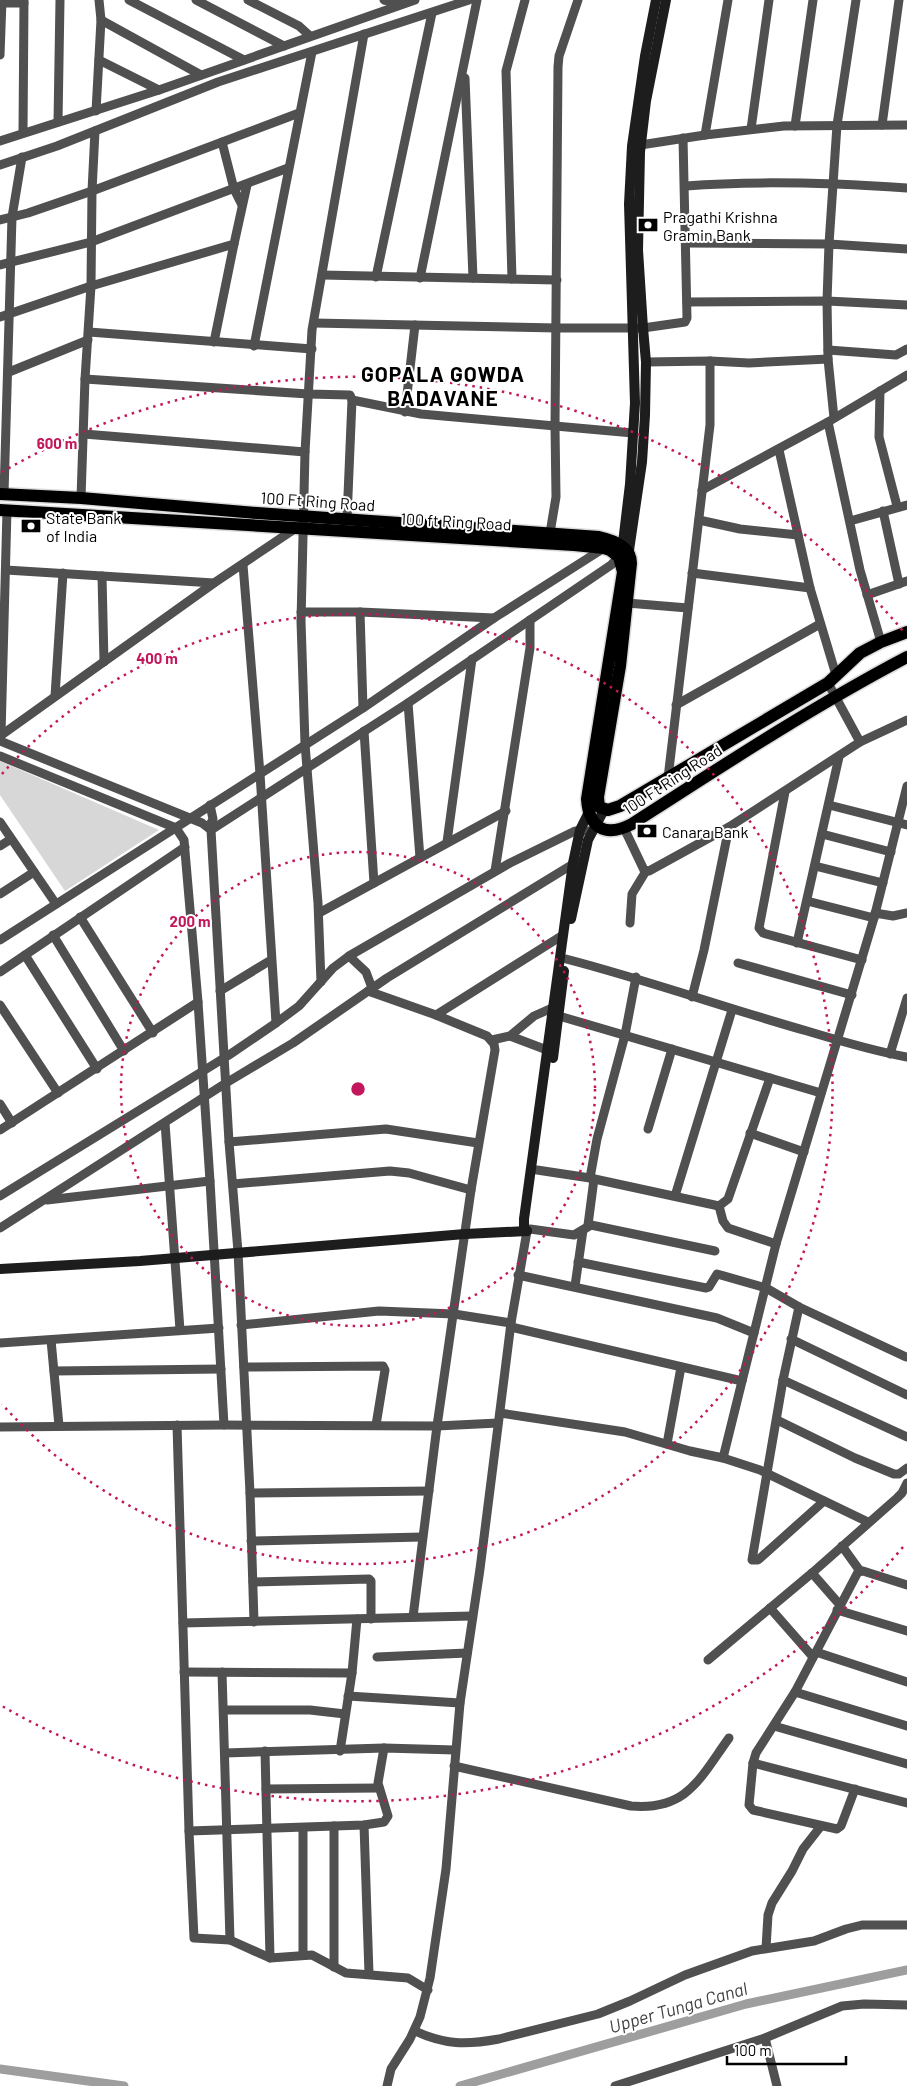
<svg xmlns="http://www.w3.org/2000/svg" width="907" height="2086" viewBox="0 0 907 2086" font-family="Barlow,sans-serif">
<rect width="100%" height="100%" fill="#fff"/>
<path fill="#d7d7d7" d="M0,761l159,69 -94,61 -65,-96z"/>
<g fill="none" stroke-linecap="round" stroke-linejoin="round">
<g stroke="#9e9e9e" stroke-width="9">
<path d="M0,2069l124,17"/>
<path d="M460,2086l286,-82 161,-34"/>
</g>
<defs>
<g id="primary">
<path d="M0,494l81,4 176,15 342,24c14,3 32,9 32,26l-11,103 -22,131 1,10 9,3 12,-4 208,-123 32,-30 21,-11 26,-10"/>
<path d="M0,510l574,35 30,3 6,2 9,7 4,15 -36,227c2,29 18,39 45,25 90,-58 180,-117 275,-167"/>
</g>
</defs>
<use href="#primary" stroke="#dbdbdb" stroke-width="15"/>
<g stroke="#505050" stroke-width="9">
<path d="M129,0l115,60"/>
<path d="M196,0l88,46"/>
<path d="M248,0l51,26 11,10"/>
<path d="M384,0l17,4"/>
<path d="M2,3h22"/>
<path d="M101,20l100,55"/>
<path d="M0,55l2,-55"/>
<path d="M99,60l60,30"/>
<path d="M465,78l8,200"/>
<path d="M96,111l5,-91 -2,-20"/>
<path d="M58,122l2,-122"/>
<path d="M882,125l17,-125"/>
<path d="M795,126l18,-126"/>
<path d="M751,129l18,-129"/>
<path d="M23,133l1,-133"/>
<path d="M705,135l23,-135"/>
<path d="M0,141l159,-51 256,-90"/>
<path d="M222,142l12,47 8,16"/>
<path d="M634,146l71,-11 79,-9 123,-1"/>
<path d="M0,165l57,-19 161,-64 251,-82"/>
<path d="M686,186c73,-6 148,-3 221,2"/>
<path d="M0,220l28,-7 64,-22 207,-78"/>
<path d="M686,243l143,1 8,-119 19,-125"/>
<path d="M0,265l91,-23 197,-74"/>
<path d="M322,275l235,5"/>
<path d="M376,277l56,-264"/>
<path d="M420,278l57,-278"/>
<path d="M512,279l-6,-208 19,-71"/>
<path d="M687,302l140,-1 80,4"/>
<path d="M0,317l91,-31 143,-42 13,-59"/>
<path d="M314,323l243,5h86l42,-6 2,-4 -4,-180"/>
<path d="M89,332l223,17"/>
<path d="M214,342l20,-98"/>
<path d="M254,346l58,-294"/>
<path d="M828,350l68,5 11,-6"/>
<path d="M828,359l6,59"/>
<path d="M646,362l64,-1 39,2 79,-4 -1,-58 2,-57 78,5"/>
<path d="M9,372l79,-32"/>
<path d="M85,379l223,15 42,1 2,5 -5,119"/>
<path d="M880,391l-1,46 18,69"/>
<path d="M352,400l69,14 212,19"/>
<path d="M405,412l10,-87"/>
<path d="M828,422l32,148 21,72"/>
<path d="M84,434l221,18"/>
<path d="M779,450l31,138 26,87"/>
<path d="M702,490l126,-68 79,-47"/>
<path d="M4,494l8,-277 10,-60"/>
<path d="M81,498l4,-119 6,-93 1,-95 3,-60"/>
<path d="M883,511l16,73"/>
<path d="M699,520l41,9 58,6"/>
<path d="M850,521l57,-16"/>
<path d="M550,533l6,-36 -1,-70 3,-360 1,-11 19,-56"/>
<path d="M243,565l17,209 16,249"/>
<path d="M6,570l208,13"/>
<path d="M692,573l118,15"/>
<path d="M102,576l2,86"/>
<path d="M867,595l40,-14"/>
<path d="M627,603l61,5"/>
<path d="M301,612h59l134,6"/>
<path d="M360,612l3,96"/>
<path d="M828,683l32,59 47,-22"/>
<path d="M55,696l8,-123"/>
<path d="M408,703l12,155"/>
<path d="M676,705l144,-81"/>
<path d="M364,731l10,152"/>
<path d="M1,735l6,-225"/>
<path d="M0,736l214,-153 82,-55"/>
<path d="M0,741l202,82 9,7 18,312 9,110 12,241 4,129"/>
<path d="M0,756l176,72 8,12 14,162 12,179 14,244"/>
<path d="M668,778l42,-353v-64"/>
<path d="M785,792l-26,136 4,5 99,27"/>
<path d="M829,805l78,20"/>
<path d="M0,822l56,82"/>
<path d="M209,827l4,-8 -3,-14"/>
<path d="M624,828l20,42 5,1 80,-44 131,-85"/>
<path d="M211,830l197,-127 203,-138 8,-8"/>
<path d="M822,834l69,18"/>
<path d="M447,842l25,-183"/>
<path d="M0,846l11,-7"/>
<path d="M815,866l68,17"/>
<path d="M495,871l35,-223v-28"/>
<path d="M0,894l34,-22"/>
<path d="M807,901l67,17"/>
<path d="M319,913l187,-102"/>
<path d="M875,913l18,3 14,-3"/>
<path d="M80,917l73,116"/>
<path d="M630,923l2,-29 14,-23"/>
<path d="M53,935l71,116"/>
<path d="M0,940l363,-232 131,-90 110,-70"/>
<path d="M797,943l42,-186"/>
<path d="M25,955l72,114"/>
<path d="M349,956l17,16 6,16"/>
<path d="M566,959c81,21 160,49 241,72 33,10 66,20 100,26"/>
<path d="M738,963l114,32"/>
<path d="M0,972l185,-125"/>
<path d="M321,982l-3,-79 -13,-159 -4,-123 4,-169 7,-122 52,-296"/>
<path d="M220,991l51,-31"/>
<path d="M368,991l68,24 51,21 7,8 1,6 -24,140 -34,236 -24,191"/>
<path d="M692,997l12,-47 25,-123"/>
<path d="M0,1005l58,88"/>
<path d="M436,1015l127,-80"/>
<path d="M559,1016l262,77"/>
<path d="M510,1036l37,14"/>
<path d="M492,1040l18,-4 24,-20 18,-8"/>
<path d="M890,1054l17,-56"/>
<path d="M0,1104l12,19"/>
<path d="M165,1123l15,207"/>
<path d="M648,1129l24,-80"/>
<path d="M0,1130l198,-128"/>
<path d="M750,1133l54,19"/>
<path d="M229,1142l157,-13 92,14"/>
<path d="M537,1170l53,8 129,28 9,-7 42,-121"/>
<path d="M590,1178l7,-39 28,-104 11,-58"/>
<path d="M233,1184l157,-13 19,2 62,17"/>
<path d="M0,1196l229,-141 47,-32 23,-17 34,-38 16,-12 161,-93 65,-32h17"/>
<path d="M675,1196l57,-186"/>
<path d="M47,1200l163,-19"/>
<path d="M719,1206l4,15 5,7 48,16"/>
<path d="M588,1225l6,-46"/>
<path d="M0,1228l226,-145 67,-40 94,-65 191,-117"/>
<path d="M530,1229l44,6 17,-10 124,26"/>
<path d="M578,1262l128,26 3,-1 8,-13 49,14 33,19 107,50"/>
<path d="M518,1275l199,43 37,15"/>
<path d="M575,1286l8,-56"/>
<path d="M799,1307l-16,73 -31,180h6l66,-59"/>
<path d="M241,1325l138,-14 75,3 57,9"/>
<path d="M511,1327l231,54"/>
<path d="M791,1339l116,56"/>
<path d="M51,1340l8,86"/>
<path d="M0,1343l219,-15"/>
<path d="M244,1367l139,-1 2,4 -9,55"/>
<path d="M54,1371l167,-2"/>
<path d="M783,1380l124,57"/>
<path d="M500,1413l125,19 65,19 33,7 37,12 108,52"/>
<path d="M777,1420l78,38 39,16h5l8,-6"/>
<path d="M177,1425l12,406 5,107 36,2 40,18 42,-3 34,18 62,5 20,12"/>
<path d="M0,1427l224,-2 213,1 61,-3"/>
<path d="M667,1444l14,-77"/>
<path d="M723,1458l53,-214 98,-326 33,-132"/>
<path d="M250,1493l179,-2"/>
<path d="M251,1541l171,-4"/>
<path d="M842,1546l18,25"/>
<path d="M812,1573l28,32"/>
<path d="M253,1582l116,-3 2,2v38"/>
<path d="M770,1608l43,49"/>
<path d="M837,1610l70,21"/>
<path d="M183,1623l289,-7"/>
<path d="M816,1652l91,30"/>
<path d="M377,1657l90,-4"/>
<path d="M708,1660l104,-87 85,-75 5,-5 5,-10"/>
<path d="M184,1672l168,1"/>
<path d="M222,1672l8,268"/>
<path d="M795,1692l112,34"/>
<path d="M348,1696l112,7"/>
<path d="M224,1710h86l35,4"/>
<path d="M774,1726l133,38"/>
<path d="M265,1751l5,207"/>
<path d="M340,1751l12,-78 5,-54"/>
<path d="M225,1753l159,-5"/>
<path d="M753,1763l154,40"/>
<path d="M454,1766l177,40c56,5 69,-28 98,-68"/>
<path d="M266,1789l113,-1"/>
<path d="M855,1789l-14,37 -4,3 -84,-19 -4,-5 4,-42 3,-10 39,-61 63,-120 5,-1 44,14"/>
<path d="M364,1825l5,149"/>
<path d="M334,1826v141"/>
<path d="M303,1828v126"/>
<path d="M189,1831l175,-6 20,-3 4,-6 -10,-33 6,-35 71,2"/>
<path d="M766,1948l2,-33 4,-12 20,-32 11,-22 18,-23"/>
<path d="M415,2031c30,14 51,14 84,8l99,-25 32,-13 55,-26 67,-24 62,-10 32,-12 16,-4h45"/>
<path d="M765,2038l12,48"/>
<path d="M387,2086l4,-17 19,-30 10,-22 10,-39 16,-109 14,-166 20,-134 31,-246 16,-92"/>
<path d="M615,2086l150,-48 77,-32 22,-2 43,1"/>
</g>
<g stroke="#1d1d1d" stroke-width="10">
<path d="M622,551l8,-67 5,-81 -6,-199 3,-58 13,-90 11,-56"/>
<path d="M628,557l14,-95 3,-47 1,-53 -3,-34 -5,-78 2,-98 6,-51 20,-101"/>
<path d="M571,919l17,-79 16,-30"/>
<path d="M553,1058l11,-87"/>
<path d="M527,1231l-3,-2v-10l49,-356 7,-33 11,-22"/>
<path d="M0,1269l140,-8 325,-27 62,-3"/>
</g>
<use href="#primary" stroke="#000" stroke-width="12"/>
</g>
<g fill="none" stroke="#c2185b" stroke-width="2.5" stroke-dasharray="2.5 5">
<circle cx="358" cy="1089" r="237"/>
<path d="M2 774A475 475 0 1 1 2 1404"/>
<path d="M903 1547A712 712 0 0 1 2 1706M2 472A712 712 0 0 1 903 631"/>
</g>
<defs>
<symbol id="bank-bare" viewBox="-9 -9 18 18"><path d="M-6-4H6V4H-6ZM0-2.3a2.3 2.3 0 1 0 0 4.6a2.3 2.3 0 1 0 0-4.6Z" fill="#000" stroke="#fff" stroke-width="2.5" paint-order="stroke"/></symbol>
</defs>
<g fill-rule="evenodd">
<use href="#bank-bare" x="634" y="211" width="28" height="28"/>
<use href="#bank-bare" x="17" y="512" width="28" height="28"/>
<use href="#bank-bare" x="633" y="817" width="28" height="28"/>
</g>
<g text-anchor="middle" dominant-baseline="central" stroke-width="4" stroke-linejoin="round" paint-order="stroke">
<g font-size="16" fill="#000" stroke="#fff" text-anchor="start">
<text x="663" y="216">Pragathi Krishna<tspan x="663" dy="18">Gramin Bank</tspan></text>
<text x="46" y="517">State Bank<tspan x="46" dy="18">of India</tspan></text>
<text x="662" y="831">Canara Bank</text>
</g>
<g font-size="16" fill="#000" stroke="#fff">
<text transform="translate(318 501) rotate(4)">100 Ft Ring Road</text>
<text transform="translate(456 521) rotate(3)">100 ft Ring Road</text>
<text transform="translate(672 779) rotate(-33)">100 Ft Ring Road</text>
</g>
<g font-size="18" font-style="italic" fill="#3f3f3f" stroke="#fff">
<text transform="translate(678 2007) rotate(-16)">Upper Tunga Canal</text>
</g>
<g font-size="21" font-weight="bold" letter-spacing="1" fill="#000" stroke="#fff">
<text x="443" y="373">GOPALA GOWDA<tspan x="443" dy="24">BADAVANE</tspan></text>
</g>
</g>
<circle cx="358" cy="1089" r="8" fill="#c2185b" stroke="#fff" stroke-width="2.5"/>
<g font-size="15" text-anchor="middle" font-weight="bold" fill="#c2185b" stroke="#fff" stroke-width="4" stroke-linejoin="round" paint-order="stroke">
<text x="57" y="449">600 m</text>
<text x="157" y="664">400 m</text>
<text x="190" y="927">200 m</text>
</g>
<path d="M727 2056v8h119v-8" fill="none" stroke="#000000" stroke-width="2.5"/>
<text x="734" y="2056" font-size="15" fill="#000000" stroke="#ffffff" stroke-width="4" paint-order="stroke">100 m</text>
</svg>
